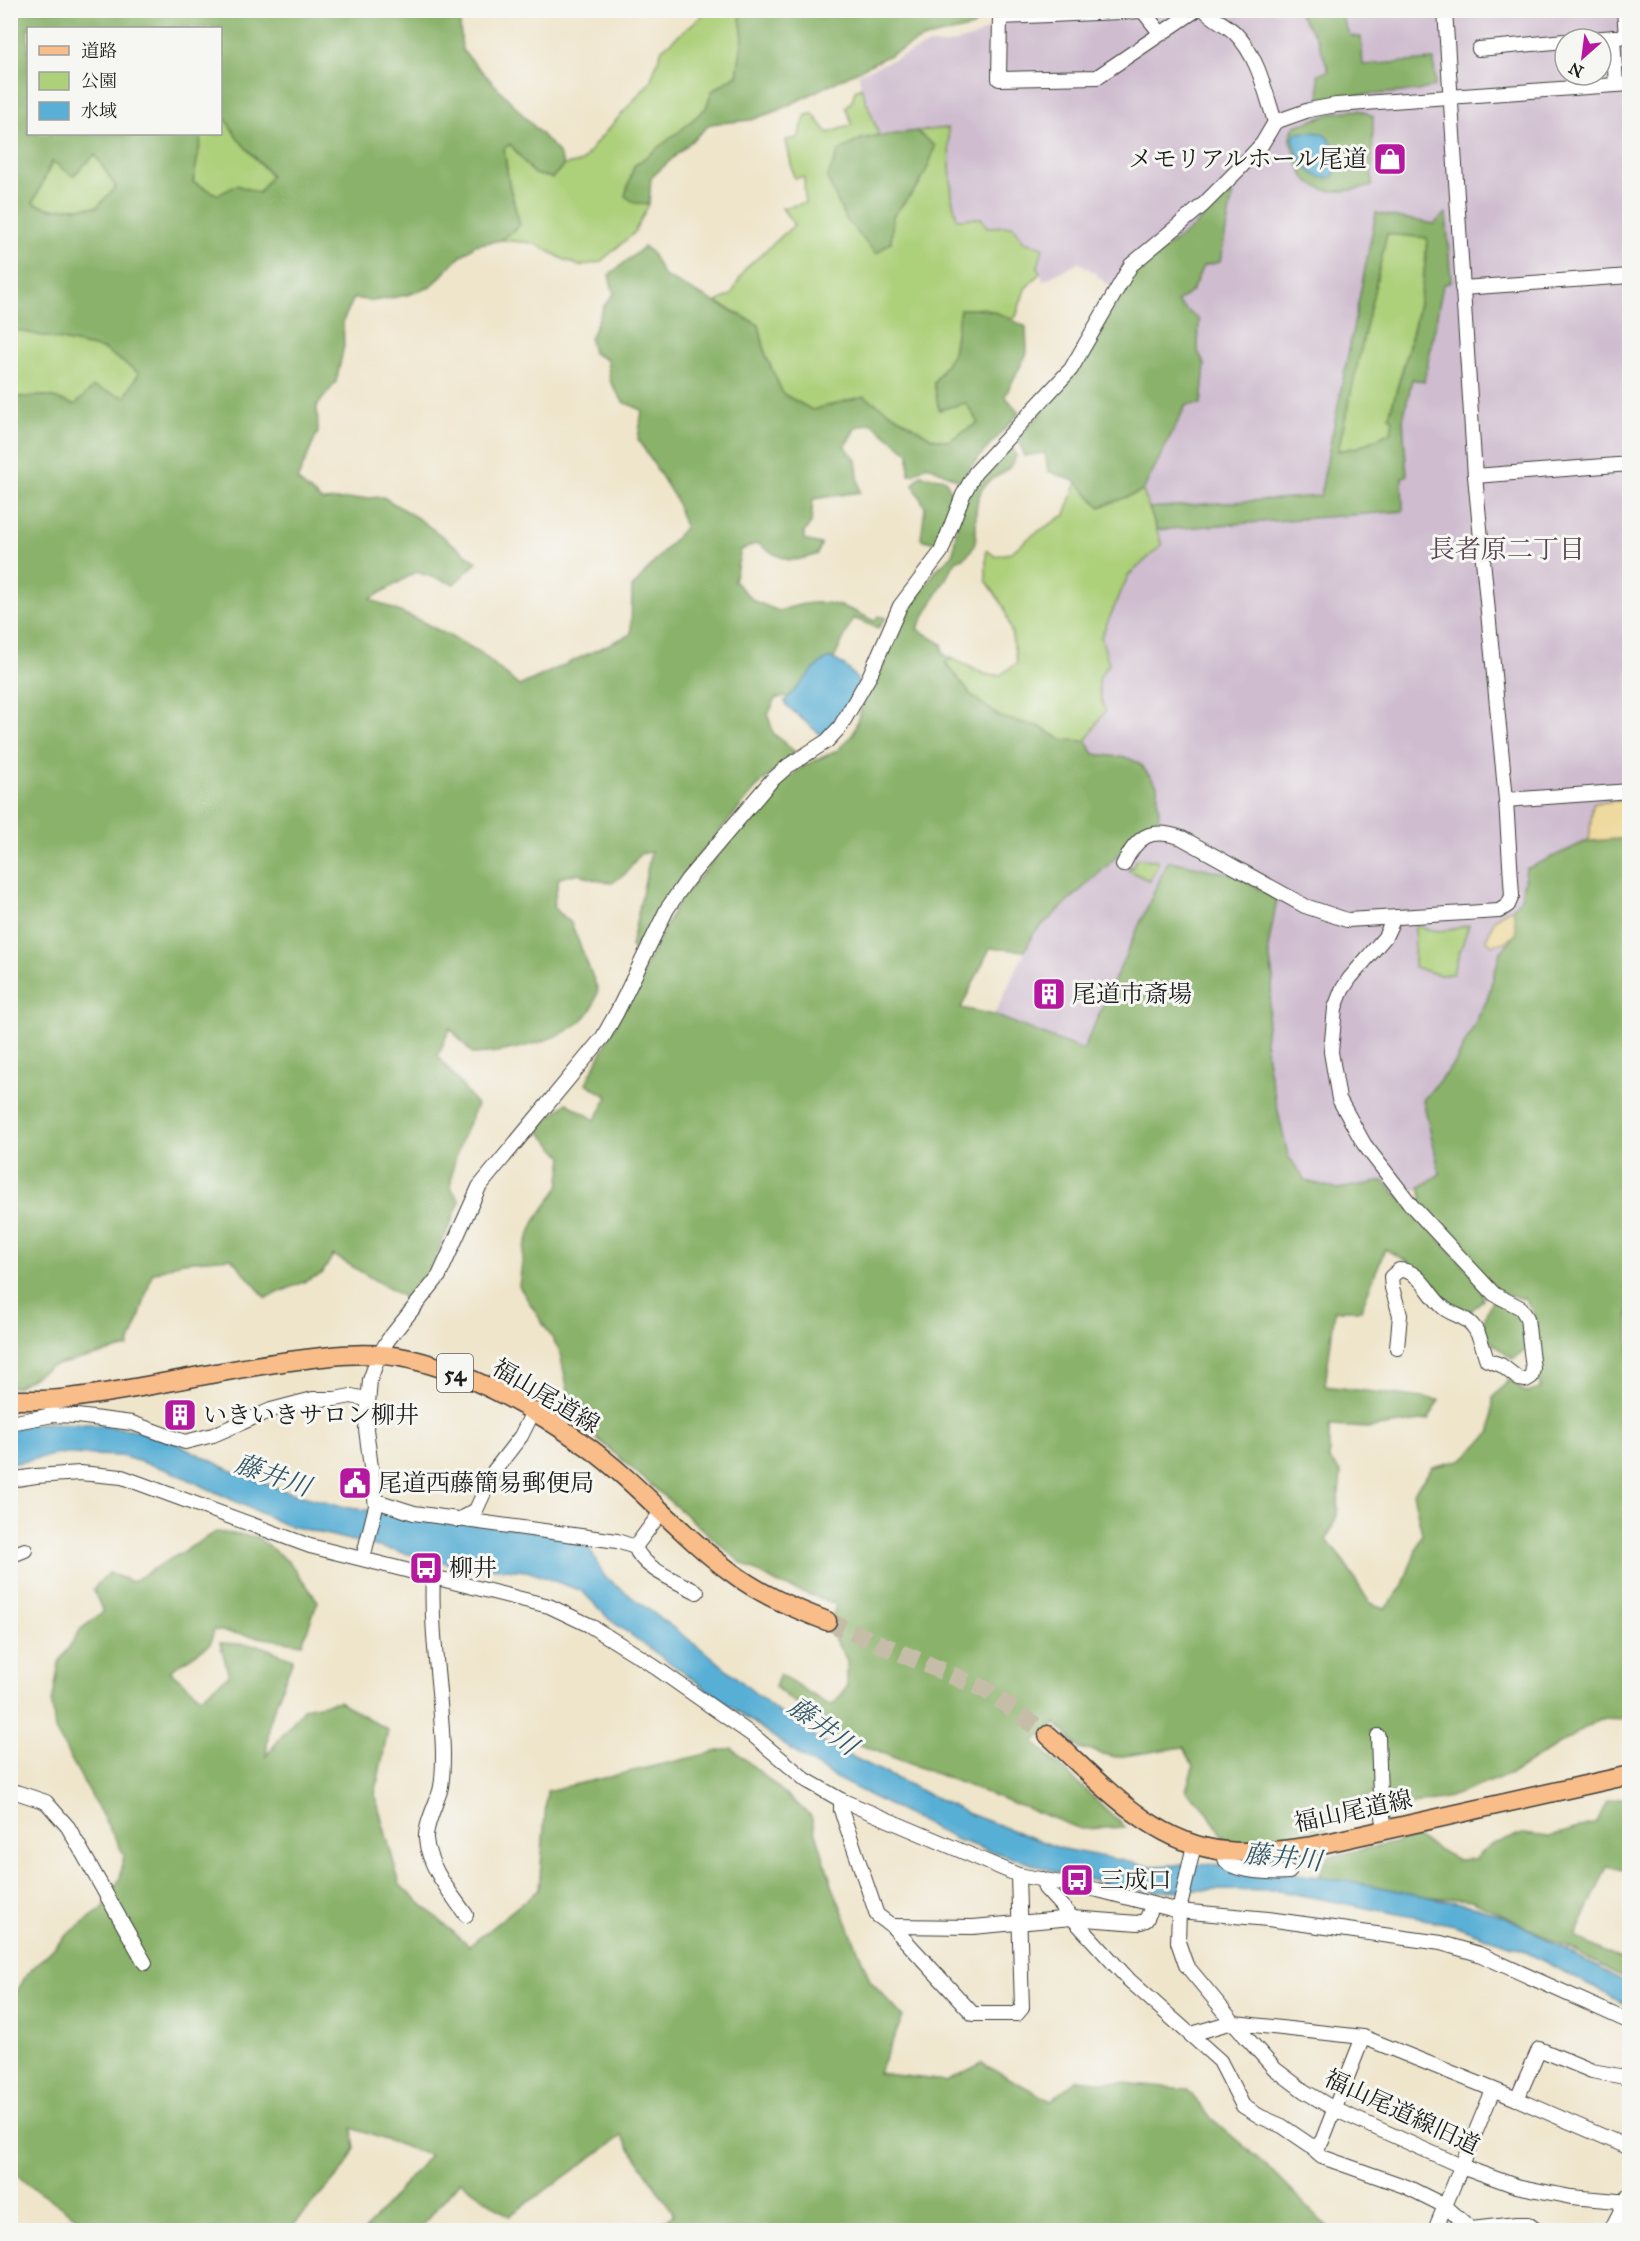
<svg xmlns="http://www.w3.org/2000/svg" width="1640" height="2241" viewBox="0 0 1640 2241" font-family="'IM FELL Great Primer','Noto Serif JP',serif">
<rect width="100%" height="100%" fill="#f6f6f2"/>
<filter id="ink" filterUnits="userSpaceOnUse"><feTurbulence type="fractalNoise" baseFrequency=".0167" numOctaves="2"/><feDisplacementMap in="SourceGraphic" scale="12" xChannelSelector="R" yChannelSelector="G"/><feConvolveMatrix kernelMatrix="1 2 1 2 8 2 1 2 1" color-interpolation-filters="sRGB"/></filter>
<filter id="wash" filterUnits="userSpaceOnUse"><feTurbulence type="fractalNoise" baseFrequency=".008" numOctaves="4" result="noise"/><feDisplacementMap in="SourceGraphic" scale="24" xChannelSelector="R" yChannelSelector="G"/><feGaussianBlur stdDeviation="1.35" result="paint"/><feColorMatrix in="noise" values="0 0 0 0 0 0 0 0 0 0 0 0 0 0 0 0 0 1.4 0 .05"/><feComposite in="paint" operator="in"/></filter>
<g filter="url(#wash)">
<rect width="100%" height="100%" fill="#efe5cb"/>
<path fill="#cfbdcf" fill-rule="evenodd" d="M992,11h637v827l-44,4 -59,27 -5,29 -4,6 -1,30 -16,19 -13,47 -31,61 -33,39 17,75 -39,25 -17,-19 -46,8 -32,-8 -18,-25 -20,-90 -3,-25 8,-63 -5,-30 9,-49 -41,-24 -65,-14 -4,2 -84,187 -89,-35 40,-82 77,-71 23,-27 20,-11 -26,-66 -34,-4 -8,-13 19,-30 -7,-23 3,-16 8,-8 -8,-27 27,-61 34,-31 -19,-54 43,-86 15,-1 4,-39 -7,-14 1,-31 -23,-17 16,-12 41,-97h-8l-29,31 -56,42 -15,21 -18,-3 -12,-12 -17,-11 -35,19 -5,-14 5,-20 -19,-5 -11,-16 -27,1 -5,-9 -24,1 -5,-21 -5,-70 -68,7 -18,-48 -2,-13 71,-30 14,1 30,-8 18,-11zM1565,39h36v36h-36z"/>
<g fill="#add07a" stroke="#64764b" stroke-width="1.5">
<path d="M708,11h31l4,26 -6,38 -25,16 -6,17 -26,23 -46,35 1,37 14,1 -15,29 -34,29 -20,4 -15,-6 -31,-17 -33,-3 19,-15 -11,-41 -5,-35 6,-5 24,30 18,4 12,-13 18,-3 13,-18 55,-62 12,-33z"/>
<path d="M861,87l18,48 -18,4 30,103 2,-26 27,-33 15,-37 -19,-15 32,-3 4,70 5,21 24,-1 6,9 26,-1 11,16 19,5 -5,20 2,6 -15,16 -9,28 -6,1 -26,-10 -24,2 -7,43 -19,30 5,26 27,-7 12,21 -30,18 -16,-3 -68,-41 -52,13 -29,-16 -17,-38 -7,-31 -42,-23 14,-7 14,-26 49,-44 -12,-17 23,-5 -1,-26 -10,1 -8,-38 12,-2 8,-23 7,-1 15,19 24,-8 -6,-18 6,-6 3,-11z"/>
<path d="M221,117l4,1 14,22 32,36 -12,17 -41,2 -25,-13 9,-48h18z"/>
<path d="M95,155l21,32 -19,20 -46,2 -18,-6 20,-42z"/>
<path d="M1387,234l40,3c-2,61 -21,120 -38,179l4,4 -2,13 -32,14 -22,4z"/>
<path d="M11,329l92,20 36,24 -14,24 -50,8 -28,-9 -28,1 -8,-4z"/>
<path d="M1077,482l24,24 42,-15 19,54 -34,31 -27,61 8,27c-16,16 -10,28 -4,47l-19,30 -24,-1 -22,-13 -40,-10 -29,-22 -26,-34 8,-2 34,16h13l17,-12 -6,-32 -7,-24 -18,-27v-30l9,6 15,-3 24,-19 31,-19z"/>
<path d="M1136,859l20,1 2,3 -8,18 -22,-11 2,-3 2,1z"/>
<path d="M1415,925c20,9 34,6 54,0l-17,49 -13,1 -25,-8z"/>
</g>
<g fill="#8ab26a" stroke="#536743" stroke-width="1.5" fill-rule="evenodd">
<path d="M11,11h448l3,39 96,102 6,13 -12,13 -18,-4 -24,-30 -6,5 5,35 11,41 -19,15 -26,5 -23,19 -21,23 -24,8 -34,6 -19,-3 -11,23 1,25 -8,36 -19,24 1,26 -21,48 25,21 61,-4 36,22 58,43 -23,22 -38,-12 -46,27 53,23 57,30 39,34 112,-52 1,-46 53,-61 -10,-29 -37,-59 4,-29 -19,-8 -13,-21 -3,-21 -14,-7 -3,-14 14,-33 10,-12 -5,-19 35,-28 7,5 13,24 95,49 7,31 17,38 29,16 52,-14 68,42 16,3 30,-18 -12,-20 -27,7 -5,-27 19,-30 7,-44c30,-1 40,4 66,18l1,26 -22,43 14,17 -48,53 -10,15 -34,-16 -13,9h-5v-21l-38,-30 -15,4 -11,19 11,14 4,32 -47,7 -2,25 -7,8v8l17,4 -3,10c-31,11 -34,6 -61,-11l-16,7 -7,31 20,20 25,10c41,-15 58,-9 95,10l5,-5 7,2 -8,10 -25,-10 -25,54 -26,11 -13,14 -13,1 -8,17 5,18 22,19 -40,37 -73,88 -41,74 -10,-4 20,-95 -11,2 -15,20 -13,9 -20,-4 -13,-6 -20,5 -6,29 18,16 27,67c-2,6 -3,13 -6,18 -18,32 -86,45 -119,46l-23,-26 -12,28 39,49c-9,18 -30,65 -25,84 2,4 6,9 8,12l-29,67 -26,30 -72,-43 -11,19 -56,24 -35,-40 -49,4 -30,12 -13,45 -11,28 -79,20 -32,20h-6v-994l8,4 28,-1 28,9 18,-18 32,10 14,-24 -36,-24 -92,-20zM28,28h192l1,89 4,1 14,22 32,35 -12,18 -22,-8 -19,10 -25,-13 9,-48h-174zM95,155l21,32 -19,20 -46,2 -18,-6 19,-42 21,15z"/>
<path d="M739,11v-1l245,1 -11,16 -51,12 -143,71 -28,10 -41,4 -59,54 -2,26 -14,-1 -10,-7 9,-30 46,-35 26,-23 6,-17 25,-16 6,-38z"/>
<path d="M1297,11l43,2 10,23 11,1 2,28 71,-5 1,22 -1,5 -17,4 -97,7 -2,-24 11,-3 -12,-33z"/>
<path d="M1359,110l14,6 -1,70c-21,5 -50,11 -67,-8 -4,-6 -7,-15 -9,-22 -5,-11 -9,-20 -1,-30l42,-14z"/>
<path d="M916,131l19,15 -6,19 -9,18 -27,33 -2,26 -15,12 -31,-36 -18,-40 12,-27 22,-12z"/>
<path d="M1225,194h8l-13,68 -17,4 -11,25 -15,11 22,18 -1,31 7,14 -4,39 -15,1 -43,86 -43,16 -23,-25 -29,-11 -3,-18 -21,3 -5,-19 52,-58 54,-91 15,-21 56,-42z"/>
<path d="M1376,213l58,11 12,-11 5,69 -8,3 -19,97 -12,-3 -9,41 4,56 -5,1 1,34 -246,19 -8,-22 171,-12zM1387,234l40,4c-2,61 -21,120 -38,178l4,4 -2,12 -32,15 -21,4z"/>
<path d="M1011,444l5,12c-2,4 -4,10 -7,12 -12,11 -22,8 -30,28 -10,26 10,53 -23,65l-39,68 25,15 1,10 10,5 -8,3 26,33 29,22 40,10 22,13 24,1 8,13 34,4 11,5 18,22 2,30 -5,9 -20,11 -23,27 -77,71 -9,18 -35,-3 -29,60 33,7 89,35 84,-187 4,-2 64,14 42,24 -9,49 5,30 -8,63 3,25 20,90 18,25 32,8 46,-8 97,102 2,16 -12,12 -16,-2 -48,-48 -22,-12 -24,61h-26l-10,76 115,14 -12,20 -58,8 -41,-2v33l12,14 -4,42 -10,25 17,22 25,40 16,7 17,-22 20,-53 -9,-41 20,-26 30,-8 28,-27 2,-35 17,-18 16,14 14,-4 -5,-72 -10,-18 -28,-7 -80,-87 5,-8 -2,-10 20,-13 -17,-74 33,-39 31,-61 13,-47 16,-19 -3,-26 8,-10 5,-29 59,-27 44,-4v882l-30,-1 -86,54 -71,27 -52,7 -17,-13 -34,14 -20,33 -78,16 -17,-18 -20,-32 -18,-16 7,-24 -9,-20 -68,10 -37,-9 -23,-25 -22,19 91,85 -44,2 -244,-93 -62,-49 5,-13 48,31 6,-1 13,-17v-27l-18,-30 7,-26 -59,-21 -37,-21 -166,-144 -15,-69 -40,-63 5,-38 11,-27 24,-34 4,-30 -26,-28 30,-26 28,17 13,-23 -22,-14 91,-179 76,-91 27,-28 26,-20 32,-15 15,-16 9,-28 14,-25 27,-66 35,-47 15,-13c2,-20 5,-42 14,-61 9,-19 29,-35 44,-50z"/>
<path d="M921,475l24,4 9,18 -9,29 -9,17 -15,-4 4,-32 -12,-23z"/>
<path d="M1492,1300l16,7 14,10 3,33 -13,9c-27,-23 -37,-24 -20,-59z"/>
<path d="M216,1532l41,5 33,26 28,38 -16,43 -88,-14 -4,14 -40,27 31,26 28,-22 -9,-32 38,2 35,14 -23,60 -4,37 38,-48 35,-7 49,29 -13,65 25,90 69,61 70,-57 8,-98 185,-43 79,68 21,69 38,95 33,37 -25,56 68,8 36,-18 69,38 27,-22 109,10 23,28 59,51 61,62h-681l25,-16 -52,-78 -113,80 -49,-35 -42,49h-53l64,-75 -77,-27 3,20 -10,20 -56,62h-196l-8,-8 -59,-39 -15,-14v-167l16,-28 40,-39 36,-27 17,-30 4,-23 -69,-125 -3,-26 7,-42 22,-33 22,-17 -10,-23 16,-16 23,9z"/>
<path d="M1629,1797v67l-7,6 -15,-4 -32,71 54,27v17l-58,-32 -99,-49 -160,-12 16,-31 89,-19 41,22 16,-1 16,-14 34,-11 25,3 48,-15 10,-21z"/>
</g>
<g fill="#eeda9e" stroke="#857b5d" stroke-width="1.5">
<path d="M1629,800v38l-40,3 4,-38z"/>
<path d="M1513,908l3,26 -11,8 -13,3 -6,-6c11,-20 2,-20 27,-31z"/>
</g>
<g fill="#59afd5" stroke="#3a6678" stroke-width="1.5">
<path d="M1309,132l13,1 10,9 5,25 -4,10c-23,6 -36,-20 -40,-39l2,-5z"/>
<path d="M830,658c12,4 24,14 29,26l-15,27 -22,25 -36,-31 -1,-4 35,-38z"/>
<path d="M39,1423l50,1 47,6 40,13 58,29 58,21 50,14 241,30 22,40 106,79 63,53 52,35 141,69 92,35 90,18 62,-2 93,11 56,8 118,24 44,18 107,60v21l-107,-56 -68,-25 -174,-34 -68,-1 -70,1 -79,-17 -106,-34 -125,-64 -36,-23 -186,-133 -28,-29 -55,-20 -76,-7 -165,-39 -118,-55 -47,-14 -62,-2 -48,10v-36z"/>
</g>
</g>
<g filter="url(#ink)">
<g fill="none" stroke-linecap="round" stroke-linejoin="round">
<path stroke="#c5bda8" stroke-width="18" stroke-dasharray="18 9" stroke-linecap="butt" d="M827,1621l159,69 62,45"/>
<defs>
<g id="minor">
<path d="M1205,10c9,10 21,14 30,23 23,23 30,58 40,89"/>
<path d="M1624,10l2,26"/>
<path d="M1161,34l-18,-23 -143,6 -1,62 98,-2 99,-67"/>
<path d="M1613,37l3,48"/>
<path d="M1589,39l41,-3"/>
<path d="M1479,49l86,-8"/>
<path d="M1462,288l168,-12"/>
<path d="M1475,476l155,-12"/>
<path d="M1506,800l124,-9"/>
<path d="M1123,865c14,-29 27,-38 59,-27l123,68 42,14 152,-9 9,-6 4,-9 -6,-96 -31,-324 -30,-466"/>
<path d="M1394,918l-9,19 -35,41 -8,12 -7,18 -4,44 8,47 25,45 47,61 83,89 27,14 6,10 6,51 -2,8 -5,3 -7,-1 -18,-14 -14,-5c-4,-11 -7,-27 -15,-35 -7,-9 -20,-10 -28,-17 -16,-13 -23,-38 -45,-38l-8,7 1,11 8,27 -3,33"/>
<path d="M10,1423l43,-8 24,1 55,7 53,19 28,-7 58,-25 42,-11h22l16,-3 16,3"/>
<path d="M10,1480l26,-4 44,-3 42,4 188,69 239,60 40,19 53,33 113,79 51,43 35,20 177,75 80,15 81,21 89,8 173,24 38,11 151,68"/>
<path d="M376,1501l38,12 203,28 18,6c9,23 42,34 62,45"/>
<path d="M458,1520l18,-10 18,-39 27,-35 12,-24"/>
<path d="M635,1547l27,-36"/>
<path d="M10,1556l15,-6"/>
<path d="M363,1558l13,-52 -10,-77 4,-49 9,-25 9,-15 51,-64 40,-89 124,-150 14,-25 50,-103 20,-29 84,-99 17,-15 39,-25 13,-14 29,-50 31,-71 41,-54 22,-57 12,-22 96,-104 60,-104 72,-60 36,-36 23,-25 13,-22 34,-12 27,-5 294,-21"/>
<path d="M433,1576c-3,60 9,119 10,178 0,12 0,26 -3,37 -4,13 -15,35 -14,48 3,29 24,53 40,76"/>
<path d="M1378,1736l2,59 5,35"/>
<path d="M10,1790l36,12 22,25 77,136"/>
<path d="M841,1800v10l36,105 15,11 81,88h44l5,-6 -4,-133"/>
<path d="M1194,1845l-15,66 -1,31 8,23 59,71 30,33 29,22 30,18 127,57 55,20 55,11 59,5"/>
<path d="M1225,1851c0,3 -1,7 1,10 6,11 51,12 63,11"/>
<path d="M1043,1879l2,9 84,92 91,81 23,45 18,11 21,9 28,19 6,2 6,-6 41,-104"/>
<path d="M892,1926l81,1 99,-9 66,5 8,-3 7,-15"/>
<path d="M1192,2034l33,-10 10,-1 128,14 154,62 113,49"/>
<path d="M1517,2099l22,-50 53,22 38,7"/>
<path d="M1316,2147v5l6,5 85,30 38,19 26,23 45,-5h12l8,6"/>
<path d="M1435,2230l58,-140"/>
<path d="M1611,2230l18,-35"/>
</g>
<g id="major">
<path d="M10,1400c20,0 40,1 59,-2 69,-8 137,-25 206,-35 44,-6 91,-14 135,-4 63,15 125,50 178,88 51,37 91,87 143,125 29,22 62,36 96,49"/>
<path d="M1048,1735c52,47 104,109 178,116 30,3 58,-1 87,-5l317,-71"/>
</g>
</defs>
<use href="#minor" stroke="#3c3a36" stroke-width="16"/>
<use href="#major" stroke="#3c3a36" stroke-width="21"/>
<use href="#minor" stroke="#fff" stroke-width="14"/>
<use href="#major" stroke="#f8bd89" stroke-width="18"/>
</g>
</g>
<defs>
<symbol id="shop-square" viewBox="-11 -11 22 22"><rect x="-9" y="-9" width="18" height="18" rx="4" fill="#b5179e" stroke="#f6f6f2"/><path d="M-5-2.5h2.3a2.7 3.5 0 0 1 5.4 0H5L5.5 6h-11ZM-1.5-2.5h3a1.5 2.3 0 0 0-3 0Z" fill="#fff"/></symbol>
<symbol id="building-square" viewBox="-11 -11 22 22"><rect x="-9" y="-9" width="18" height="18" rx="4" fill="#b5179e" stroke="#f6f6f2"/><path d="M-4-6H4V6H1V3H-1V6H-4ZM-2.5-4.3h1.7v1.8h-1.7ZM.8-4.3h1.7v1.8H.8ZM-2.5-1h1.7V.8h-1.7ZM.8-1h1.7V.8H.8Z" fill="#fff"/></symbol>
<symbol id="civic-square" viewBox="-11 -11 22 22"><rect x="-9" y="-9" width="18" height="18" rx="4" fill="#b5179e" stroke="#f6f6f2"/><path d="M-.6-6.5H3V-4.5H.6V-3L4-1V1h2V6H-6V1h2V-1L-.6-3ZM-1.2 2.5V6h2.4V2.5Z" fill="#fff"/></symbol>
<symbol id="bus-square" viewBox="-11 -11 22 22"><rect x="-9" y="-9" width="18" height="18" rx="4" fill="#b5179e" stroke="#f6f6f2"/><path d="M-5-6H5V4H4V6H2V4H-2V6H-4V4H-5ZM-3.5-4V0h7V-4ZM-3.5 1.2v1.5H-2V1.2ZM2 1.2v1.5H3.5V1.2Z" fill="#fff"/></symbol>
</defs>
<g fill-rule="evenodd">
<use href="#shop-square" x="1371" y="140" width="38" height="38"/>
<use href="#building-square" x="1030" y="975" width="38" height="38"/>
<use href="#building-square" x="161" y="1396" width="38" height="38"/>
<use href="#civic-square" x="336" y="1464" width="38" height="38"/>
<use href="#bus-square" x="407" y="1549" width="38" height="38"/>
<use href="#bus-square" x="1058" y="1861" width="38" height="38"/>
</g>
<g text-anchor="middle" dominant-baseline="central" stroke-width="6" stroke-linejoin="round" paint-order="stroke">
<rect fill="#f6f6f2" stroke="#5d5d5c" stroke-width="1.5" x="437" y="1354" width="36" height="38" rx="4.5"/>
<g font-size="22" font-weight="bold" fill="#1c1c1c">
<text x="455" y="1373">54</text>
</g>
<g font-size="24" fill="#1c1c1c" stroke="#f6f6f2" text-anchor="start">
<text x="1367" y="159" text-anchor="end">メモリアルホール尾道</text>
<text x="1072" y="994">尾道市斎場</text>
<text x="203" y="1415">いきいきサロン柳井</text>
<text x="378" y="1483">尾道西藤簡易郵便局</text>
<text x="449" y="1568">柳井</text>
<text x="1100" y="1880">三成口</text>
</g>
<g font-size="24" fill="#1c1c1c" stroke="#f6f6f2">
<text transform="translate(546 1396) rotate(31)">福山尾道線</text>
<text transform="translate(1353 1811) rotate(-12)">福山尾道線</text>
<text transform="translate(1402 2112) rotate(25)">福山尾道線旧道</text>
</g>
<g font-size="26" fill="#584553" stroke="#f6f6f2">
<text x="1507" y="549">長者原二丁目</text>
</g>
<g font-size="26" font-style="italic" fill="#345766" stroke="#f6f6f2">
<text transform="translate(273 1475) rotate(19)">藤井川</text>
<text transform="translate(823 1726) rotate(36)">藤井川</text>
<text transform="translate(1283 1857) rotate(6)">藤井川</text>
</g>
</g>
<rect width="1640" height="2241" fill="none" stroke="#f6f6f2" stroke-width="36"/>
<rect x="27" y="27" width="195" height="108" fill="#f6f6f2" stroke="#9f9f9c" stroke-width="1.5"/>
<rect x="39" y="46" width="30" height="9" fill="#f8bd89" stroke="#9f9f9c" stroke-width="1.5"/>
<text x="81" y="57" font-size="18" fill="#1c1c1c">道路</text>
<rect x="39" y="72" width="30" height="18" fill="#add07a" stroke="#9f9f9c" stroke-width="1.5"/>
<text x="81" y="87" font-size="18" fill="#1c1c1c">公園</text>
<rect x="39" y="102" width="30" height="18" fill="#59afd5" stroke="#9f9f9c" stroke-width="1.5"/>
<text x="81" y="117" font-size="18" fill="#1c1c1c">水域</text>
<g transform="translate(1583 57) rotate(208)"><circle r="28" fill="#f6f6f2" stroke="#9f9f9c" stroke-width="1.5"/>
<path d="M0-4.5L10 22L0 15L-10 22Z" fill="#b5179e"/>
<text y="-9" font-size="16" font-weight="bold" text-anchor="middle" fill="#1c1c1c">N</text>
</g>
</svg>
